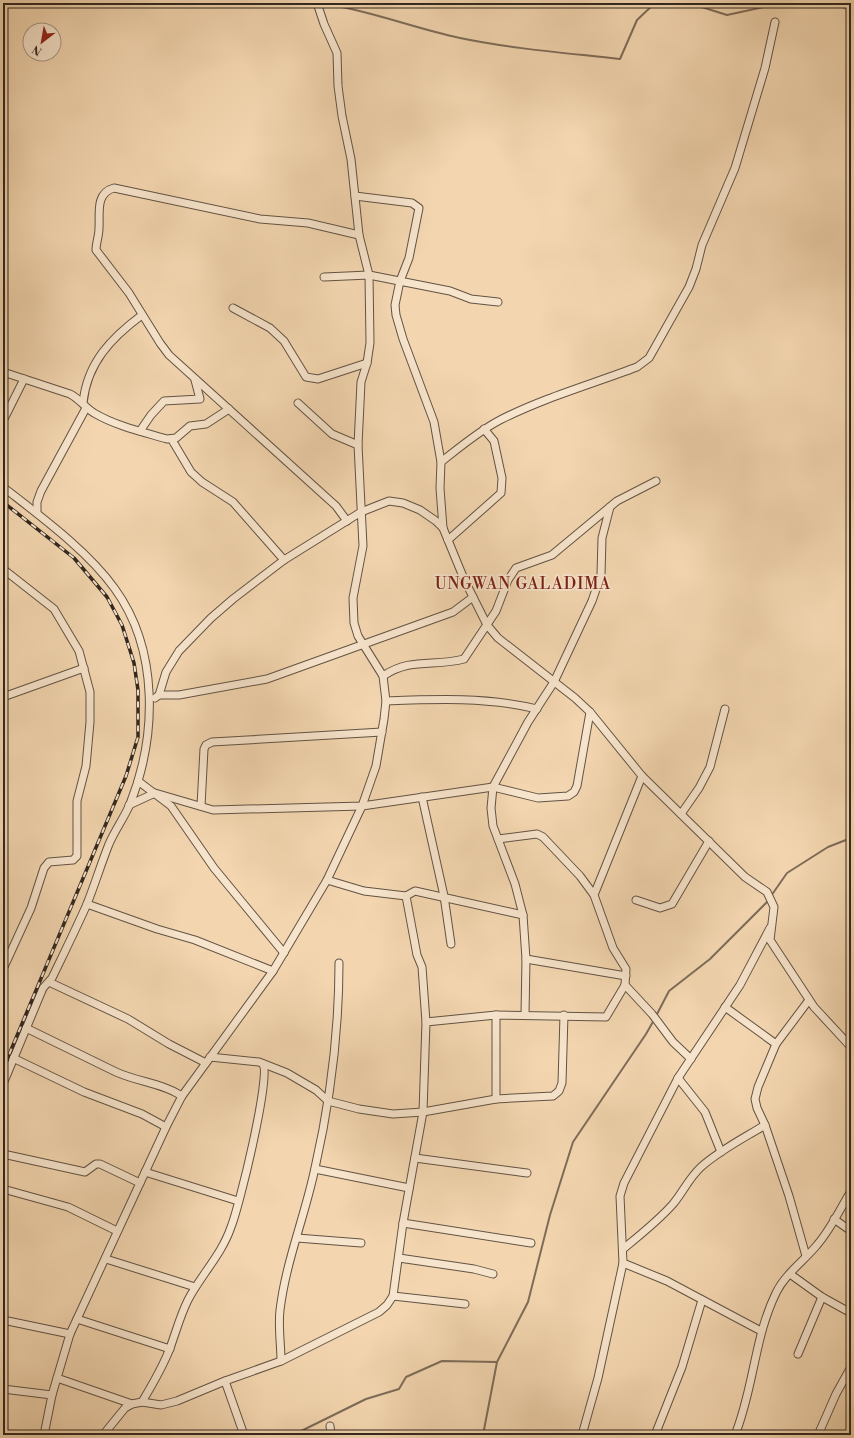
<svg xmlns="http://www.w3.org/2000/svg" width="854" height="1438" viewBox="0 0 854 1438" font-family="'Libre Bodoni',serif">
<rect width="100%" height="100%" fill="#f3d6b0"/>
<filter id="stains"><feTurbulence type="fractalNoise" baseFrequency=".005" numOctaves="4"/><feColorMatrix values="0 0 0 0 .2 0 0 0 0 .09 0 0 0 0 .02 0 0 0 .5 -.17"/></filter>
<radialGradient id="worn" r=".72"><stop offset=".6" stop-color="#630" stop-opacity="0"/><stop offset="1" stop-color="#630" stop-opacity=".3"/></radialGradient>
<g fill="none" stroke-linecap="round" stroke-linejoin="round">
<g stroke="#7e6c59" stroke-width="2">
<path d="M321,3c48,7 92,25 139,35 53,11 107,15 160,21l17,-39 18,-17"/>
<path d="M689,3l38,12 56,-12"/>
<path d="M771,896l16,-23 41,-26 23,-9"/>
<path d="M656,1016l13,-25 41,-32 59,-59"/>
<path d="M293,1435l73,-36 33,-10 7,-12 36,-16 55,1"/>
<path d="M483,1435l14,-73 31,-60 22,-87 23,-73 73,-108 8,-14"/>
</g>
<path stroke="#b19a7f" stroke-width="12" d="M845,3l6,2"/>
<defs>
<g id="minor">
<path d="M775,22l-10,46 -30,100 -33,77 -6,24 -7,18 -40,71 -12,9c-45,17 -94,31 -137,53 -21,11 -40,27 -59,42l-1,26 3,40 21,51 23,46 11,13 77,60 15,14 52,64 103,101 22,15 7,15 -4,33 44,67 37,40"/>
<path d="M355,196l57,7 7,5 -10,50 -9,23 -5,24 1,10 7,24 31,83 7,40"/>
<path d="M324,277l45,-2 81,16 21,8 27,3"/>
<path d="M233,308l37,20 14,13 22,36 12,2 49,-16"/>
<path d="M3,372l67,22c10,5 15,14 24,19 22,13 49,19 73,26l9,-1 14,-12 16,-2 23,-15"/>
<path d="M83,403c4,-40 28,-65 59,-88"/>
<path d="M298,403l34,31 26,11"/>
<path d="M3,421l21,-42"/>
<path d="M140,431l11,-16 13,-14 36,-2 -5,-19"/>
<path d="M172,440l19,32 11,10 31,20 51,58"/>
<path d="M3,487c37,29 85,64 112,102 44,61 42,147 15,215 -6,14 -15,26 -21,40 -8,20 -14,40 -22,60 -11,25 -23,49 -35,74l-9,10 -40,96"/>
<path d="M37,513v-11l4,-11 45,-83"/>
<path d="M347,521l-11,-15 -167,-151 -9,-12 -31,-50 -33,-43c0,-7 3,-14 3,-22 1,-14 -4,-35 15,-40l146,31 48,4 51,12"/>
<path d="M448,540l53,-47 1,-15 -8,-37 -10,-12"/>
<path d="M3,569l51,40 25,42 11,41v30l-4,44 -9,35v55l-4,4 -24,2 -5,6 -13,40 -28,61"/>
<path d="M383,676c28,-19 51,-9 81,-17l32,-48 12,-31 8,-12 36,-13 65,-54 39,-20"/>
<path d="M159,695l7,-23 13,-21 32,-33 22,-19 51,-39 77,-48 28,-11 14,2 17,7 16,11 7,7"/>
<path d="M3,697l81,-29"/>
<path d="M155,698l4,-3h20l88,-16 186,-67 20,-15"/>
<path d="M386,701c51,-2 102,-4 151,8"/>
<path d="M138,781l33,25 43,62 70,85"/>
<path d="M422,797l22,99 7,48"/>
<path d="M129,805l26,-12 58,17 149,-4 131,-19 45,11 30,-2 6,-4 3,-6 13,-74"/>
<path d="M201,806l3,-57 2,-4 6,-3 170,-10"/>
<path d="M681,814l18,-26 11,-21 15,-58"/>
<path d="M498,839l39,-5 6,3 37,39 14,19"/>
<path d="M327,880l37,11 42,5"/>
<path d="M406,896l9,-5 108,24"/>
<path d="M636,900l24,8 12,-4 37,-63"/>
<path d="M87,904l70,25 38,11 78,31"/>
<path d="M526,959l100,17"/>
<path d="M49,982l79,37 41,25 37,19"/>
<path d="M625,985l27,29 21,28 18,17"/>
<path d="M725,1007l51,37"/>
<path d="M525,1015l1,-56 -3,-44 -8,-31 -22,-58 -2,-18 2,-21 35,-65 26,-40 38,-81 9,-26 1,-37 8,-31"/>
<path d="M426,1022l70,-7 110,2 19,-32 1,-16 -13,-21 -19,-53 48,-119"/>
<path d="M26,1028l90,44c22,10 46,11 66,24"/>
<path d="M210,1057l49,5 28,11 29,17 12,11 31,8 34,5 30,-2 73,-13 57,-3 6,-5 3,-8 2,-68"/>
<path d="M13,1058l71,34 58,22 24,13"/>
<path d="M678,1078l27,34 16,40"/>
<path d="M496,1099v-84"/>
<path d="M3,1154l82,18 11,-8h4l40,19"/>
<path d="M415,1158l112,15"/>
<path d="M315,1169l94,19"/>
<path d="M145,1172l93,29"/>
<path d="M3,1189l65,18 49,24"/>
<path d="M834,1219l17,12"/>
<path d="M403,1223l128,20"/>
<path d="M297,1238l64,5"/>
<path d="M623,1249c17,-14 35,-28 50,-45 10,-12 16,-26 28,-37 19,-17 43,-29 64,-42"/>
<path d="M806,1256l-17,-60 -24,-71 -8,-17 -2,-9 3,-12 18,-43 33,-44"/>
<path d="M399,1258l75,11 19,5"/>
<path d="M106,1259l89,28"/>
<path d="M623,1263l44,18 94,50"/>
<path d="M790,1274l32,23 29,16"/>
<path d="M393,1296l72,8"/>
<path d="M77,1319l93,30"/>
<path d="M3,1320l67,14"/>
<path d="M798,1354l24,-57"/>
<path d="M281,1361c0,-16 -3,-35 -1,-51 6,-49 25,-94 35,-142 15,-66 24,-137 24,-205"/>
<path d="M57,1378l75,26"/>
<path d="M225,1381l19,54"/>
<path d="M3,1389l49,6"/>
<path d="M142,1402c10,-17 21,-35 28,-54 6,-16 10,-32 18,-48 13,-25 34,-46 43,-73 8,-19 40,-151 32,-163"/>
<path d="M330,1426l1,9"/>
<path d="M44,1435l8,-40 18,-61 96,-207 16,-31 91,-125 54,-91 35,-74 14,-40 8,-47 2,-18 -3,-25 -25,-40 -4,-13 -1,-25 10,-52 -5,-101 3,-63 6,-19 3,-20 -1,-68 -10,-40 -8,-76 -9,-43 -4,-30 -1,-33 -13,-29 -7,-21"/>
<path d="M103,1435l22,-27 7,-4 10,-2 19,3 16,-4 48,-20 56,-20 98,-49 8,-7 6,-9 10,-73 20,-111 3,-90 -4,-55 -5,-12 -11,-59"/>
<path d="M582,1435l16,-57 25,-115 -3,-67 4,-13 54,-105 62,-93 30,-57"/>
<path d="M655,1435l27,-68 20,-67"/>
<path d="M735,1435c19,-47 19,-97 41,-142 9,-19 28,-32 41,-48 14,-16 23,-36 34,-54"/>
<path d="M818,1435l18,-41 15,-27"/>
</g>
</defs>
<use href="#minor" stroke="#625343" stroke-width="9"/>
<use href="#minor" stroke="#f7e4cc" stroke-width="7"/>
<defs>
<path id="rail" d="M3,502l71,56 33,39 15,28 12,38 4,27v47l-12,39 -123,293"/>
</defs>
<use href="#rail" stroke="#32271f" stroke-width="3.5"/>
<use href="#rail" stroke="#f7e4cc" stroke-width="2" stroke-dasharray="6" stroke-linecap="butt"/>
</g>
<g text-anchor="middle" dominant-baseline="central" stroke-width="3.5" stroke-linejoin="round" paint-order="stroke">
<g font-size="16" letter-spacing="1" fill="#7a1f14" stroke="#f7e4cc">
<text x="523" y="584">UNGWAN GALADIMA</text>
</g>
</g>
<rect width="854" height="1438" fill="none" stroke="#f3d6b0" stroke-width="16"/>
<rect x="4" y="4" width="846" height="1430" fill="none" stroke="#32271f" stroke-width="2"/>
<rect x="8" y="8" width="838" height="1422" fill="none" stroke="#32271f"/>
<g transform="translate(42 42) rotate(211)"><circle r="19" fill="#f7e4cc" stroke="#a89887"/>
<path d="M0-3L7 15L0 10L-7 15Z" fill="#8f2418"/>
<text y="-6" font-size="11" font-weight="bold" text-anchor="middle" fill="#32271f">N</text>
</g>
<rect width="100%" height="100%" filter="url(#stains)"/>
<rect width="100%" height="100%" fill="url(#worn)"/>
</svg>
